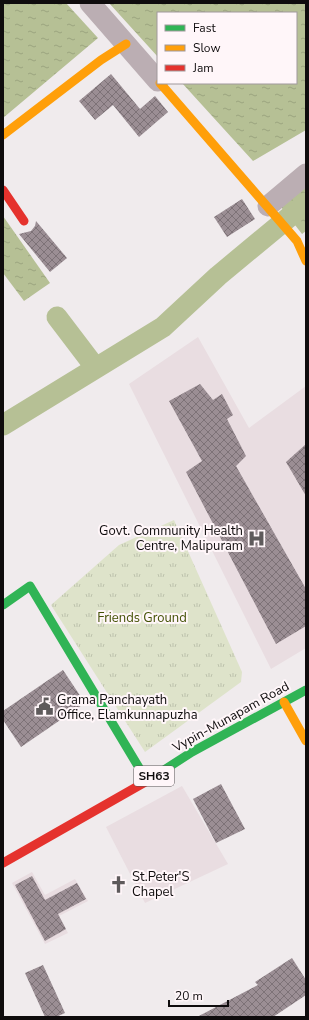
<svg xmlns="http://www.w3.org/2000/svg" width="309" height="1020" viewBox="0 0 309 1020" font-family="'Nunito Sans',sans-serif">
<defs>
<pattern id="grass-tufts" width="24" height="20" patternUnits="userSpaceOnUse"><rect width="24" height="20" fill="#dee3ca"/><path d="M3 7l-1-3M5 7V3M7 7l1-3M15 17l-1-3M17 17v-4M19 17l1-3" fill="none" stroke="#bdc2ac"/></pattern>
<pattern id="water-ripples" width="26" height="14" patternUnits="userSpaceOnUse"><rect width="26" height="14" fill="#b6c095"/><path d="M2 4q2-2 4 0t4 0M15 11q2-2 4 0t4 0" fill="none" stroke="#9ba47f"/></pattern>
<pattern id="building-cross-hatch" width="8" height="8" patternUnits="userSpaceOnUse"><rect width="8" height="8" fill="#9b8e94"/><path d="M0 0l8 8M0 8l8-8" fill="none" stroke="#7d7277"/></pattern>
</defs>
<rect width="100%" height="100%" fill="#f0ebed"/>
<g fill="#e9dde1">
<path d="M198,337l51,91 57,-42v262l-35,21 -142,-285z"/>
<path d="M182,786l46,78 -83,39 -39,-76z"/>
<path d="M32,872l13,23 30,-16 13,22 -29,15 9,17 -23,11 -33,-61z"/>
</g>
<path fill="url(#grass-tufts)" d="M174,520l68,152 -1,10 -96,70 -94,-147 68,-60z"/>
<g fill="url(#water-ripples)">
<path d="M3,3h63l32,35 -95,80z"/>
<path d="M109,3h197v127l-53,31 -71,-78h114v-70h-138v44z"/>
<path d="M306,183v48l-4,3 -25,-32z"/>
<path d="M3,216l47,67 -26,18 -21,-28z"/>
</g>
<g fill="none" stroke-linecap="round" stroke-linejoin="round">
<g stroke="#b6c095" stroke-width="21">
<path d="M57,317l38,50"/>
<path d="M3,425l160,-98 55,-51 88,-73"/>
</g>
</g>
<g fill="url(#building-cross-hatch)">
<path d="M111,74l29,35 15,-13 13,16 -29,25 -26,-32 -18,15 -16,-19z"/>
<path d="M242,199l13,20 -28,18 -13,-20z"/>
<path d="M36,221l31,37 -17,14 -31,-38 12,-3 4,-5z"/>
<path d="M200,384l13,16 9,-6 11,21 -6,4 19,37 -10,10 70,123v37l-30,18 -90,-172 16,-11 -33,-60z"/>
<path d="M306,444v52l-20,-34z"/>
<path d="M63,670l22,33 -64,44 -18,-27v-9z"/>
<path d="M221,784l24,45 -29,14 -23,-44z"/>
<path d="M32,876l13,24 32,-17 9,16 -28,15 8,15 -21,12 -30,-56z"/>
<path d="M292,958l14,22v15l-33,22h-76l61,-32 -3,-3z"/>
<path d="M43,965l22,48 -9,4h-11l-20,-44z"/>
</g>
<g fill="none" stroke-linecap="round" stroke-linejoin="round">
<g stroke="#bbaeb3" stroke-width="21">
<path d="M90,3l68,78"/>
<path d="M268,206l38,-32"/>
</g>
<g stroke="#30b455" stroke-width="9">
<path d="M3,605l27,-19 117,195"/>
<path d="M147,781l45,-29 114,-62"/>
</g>
<g stroke="#ff9f0a" stroke-width="9">
<path d="M160,83l137,158 9,20"/>
<path d="M3,135l98,-75 25,-16"/>
<path d="M284,702l22,39"/>
</g>
<g stroke="#e5322d" stroke-width="9">
<path d="M3,190l21,31"/>
<path d="M3,863l144,-82"/>
</g>
</g>
<defs>
<symbol id="hospital-bare" viewBox="-9 -9 18 18"><path d="M-5-5h3v3.5h4V-5h3V5h-3V1.5h-4V5h-3Z" fill="#5e5a5b" stroke="#fff6f9" stroke-width="2.5" paint-order="stroke"/></symbol>
<symbol id="civic-bare" viewBox="-9 -9 18 18"><path d="M-.6-6.5H3V-4.5H.6V-3L4-1V1h2V6H-6V1h2V-1L-.6-3ZM-1.2 2.5V6h2.4V2.5Z" fill="#5e5a5b" stroke="#fff6f9" stroke-width="2.5" paint-order="stroke"/></symbol>
<symbol id="church-bare" viewBox="-9 -9 18 18"><path d="M-1.2-6h2.4v3.5h3.3v2.4h-3.3V6h-2.4V-.1h-3.3v-2.4h3.3Z" fill="#5e5a5b" stroke="#fff6f9" stroke-width="2.5" paint-order="stroke"/></symbol>
</defs>
<g fill-rule="evenodd">
<use href="#hospital-bare" x="244" y="526" width="25" height="25"/>
<use href="#civic-bare" x="32" y="694" width="25" height="25"/>
<use href="#church-bare" x="106" y="872" width="25" height="25"/>
</g>
<g text-anchor="middle" dominant-baseline="central" stroke-width="4" stroke-linejoin="round" paint-order="stroke">
<rect fill="#fff6f9" stroke="#575254" stroke-width="1" x="134" y="766" width="40" height="20" rx="3"/>
<g font-size="12" font-weight="bold" fill="#0f0c0d">
<text x="154" y="776">SH63</text>
</g>
<g font-size="13" fill="#0f0c0d" stroke="#fff6f9" text-anchor="start">
<text x="243" y="531" text-anchor="end">Govt. Community Health<tspan x="243" dy="15">Centre, Malipuram</tspan></text>
<text x="57" y="700">Grama Panchayath<tspan x="57" dy="15">Office, Elamkunnapuzha</tspan></text>
<text x="132" y="877">St.Peter'S<tspan x="132" dy="15">Chapel</tspan></text>
</g>
<g font-size="13" fill="#445206" stroke="#fff6f9">
<text x="142" y="618">Friends Ground</text>
</g>
<g font-size="13" fill="#0f0c0d" stroke="#fff6f9">
<text transform="translate(231 717) rotate(-29)">Vypin-Munapam Road</text>
</g>
</g>
<rect width="309" height="1020" fill="none" stroke="#0f0c0d" stroke-width="8"/>
<rect x="157" y="12" width="140" height="72" fill="#fff6f9" stroke="#9f989b"/>
<rect x="165" y="25" width="20" height="6" fill="#30b455" stroke="#9f989b"/>
<text x="193" y="32" font-size="12" fill="#0f0c0d">Fast</text>
<rect x="165" y="45" width="20" height="6" fill="#ff9f0a" stroke="#9f989b"/>
<text x="193" y="52" font-size="12" fill="#0f0c0d">Slow</text>
<rect x="165" y="65" width="20" height="6" fill="#e5322d" stroke="#9f989b"/>
<text x="193" y="72" font-size="12" fill="#0f0c0d">Jam</text>
<path d="M169 1000v6h59v-6" fill="none" stroke="#0f0c0d" stroke-width="2"/>
<text x="175" y="1000" font-size="12" fill="#0f0c0d" stroke="#fff6f9" stroke-width="3" paint-order="stroke">20 m</text>
</svg>
